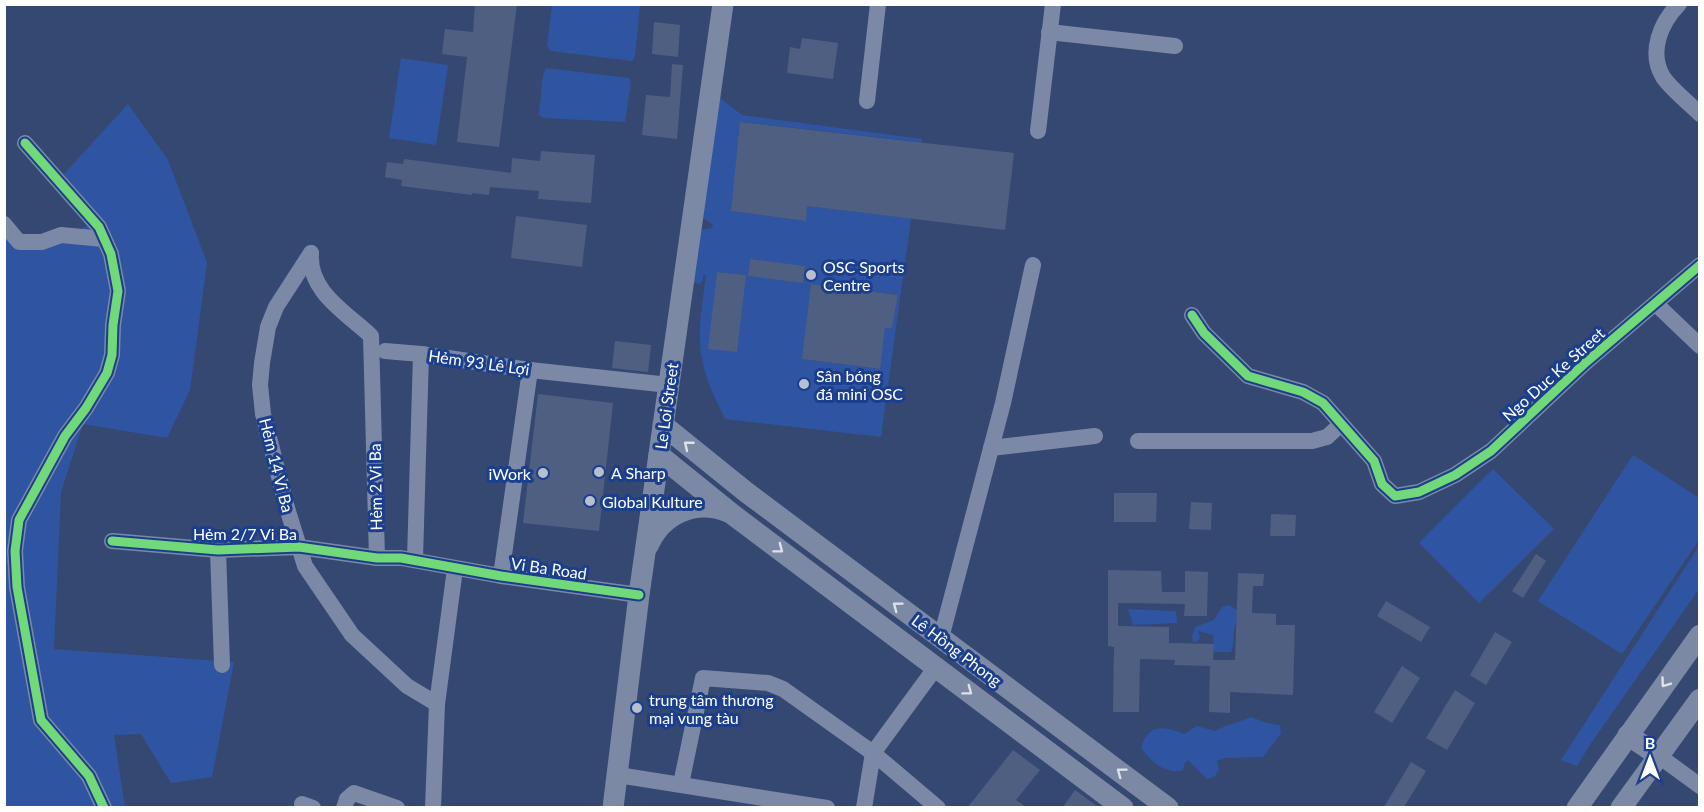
<svg xmlns="http://www.w3.org/2000/svg" width="1704" height="812" viewBox="0 0 1704 812" font-family="Lato,sans-serif">
<rect width="100%" height="100%" fill="#354872"/>
<g fill="#2f55a2" fill-rule="evenodd">
<path d="M552,5h88l-5,51 -3,5 -81,-10 -4,-5z"/>
<path d="M401,58l47,7 -12,80 -47,-7z"/>
<path d="M546,68l83,10 2,4 -6,40 -81,-4 -5,-3 4,-40z"/>
<path d="M716,95l26,20 180,24 -41,298 -156,-18c-7,-16 -16,-31 -20,-47 -10,-32 -3,-65 1,-97h-3v5l-3,4 -7,-2 7,-52 12,-2 1,-3 -8,-6 -15,-5zM743,122l176,20 -10,76 -102,-12 -2,15 -67,-9 -6,-10zM750,260l55,6 -2,16 -55,-6zM717,272l29,3 -37,74zM811,284l87,11 -6,33h-7l-6,41 -76,-10z"/>
<path d="M128,104l40,56 39,103 -17,127 -23,48 -84,-14 -22,68 -7,157 180,13 -22,115 -41,6 -30,-49 -27,1 11,72h-120l-1,-603 8,43 35,2 45,-26 -28,-49z"/>
<path d="M1633,455l66,43v42l-77,114 -84,-53z"/>
<path d="M1493,469l61,60 -75,74 -60,-60z"/>
<path d="M1699,546v43l-110,157 -12,20 -16,-6z"/>
<path d="M1229,605l8,5 1,9c-7,10 -2,22 -7,33h-17l-1,-17 -15,-4 2,7 -4,4h-3l-1,-5 3,-10 19,-7 8,-13z"/>
<path d="M1128,609l48,2 1,12 -44,2z"/>
<path d="M1251,717l16,6 13,2 1,8 -18,24 -38,1 -8,3 2,9 -4,6 -8,3 -19,-19 -3,2 -2,8c-18,5 -32,-9 -42,-22 7,-25 24,-22 43,-14l13,-8 18,5c12,-7 23,-8 36,-14z"/>
</g>
<g fill="#4f5f81">
<path d="M475,4h42l-18,143 -42,-5 10,-85 -25,-3 3,-25 28,3z"/>
<path d="M654,22l26,3 -2,32 -26,-3z"/>
<path d="M802,38l36,5 -5,36 -46,-6 3,-26 10,2z"/>
<path d="M672,64l11,1 -6,74 -35,-4 4,-40 24,2z"/>
<path d="M740,122l274,31 -9,77 -198,-24 -1,15 -75,-10z"/>
<path d="M541,151l54,4 -4,48 -53,-4 1,-8 -49,-4 -1,8 -17,-2v2l-71,-9 1,-6 -17,-3 2,-15 16,2 1,-5 107,14 1,-15 28,3z"/>
<path d="M516,216l71,9 -5,42 -71,-9z"/>
<path d="M750,259l55,7 -2,17 -55,-7z"/>
<path d="M717,272l29,3 -9,77 -29,-3z"/>
<path d="M811,284l87,11 -6,33h-7l-5,41 -78,-10z"/>
<path d="M615,341l36,4 -3,27 -36,-4z"/>
<path d="M538,394l75,9 -14,128 -76,-8z"/>
<path d="M1114,493h43l-1,29h-42z"/>
<path d="M1191,502l21,1 -1,27 -22,-1z"/>
<path d="M1271,514l25,1 -1,21h-25z"/>
<path d="M1536,554l10,7 -23,37 -11,-7z"/>
<path d="M1108,570l53,1 1,21h23v-21l23,1 -1,44h-23l1,-12 -67,-1v23l51,1v16l45,1 -1,16h22l3,-87 26,1 -1,12h-10l-1,27 24,1v11h19l-2,70 -63,-3v21l-21,-1 1,-46 -36,-1 1,-5 -35,-1 -1,53h-26l1,-65 -6,-1z"/>
<path d="M1386,601l44,26 -9,15 -44,-26z"/>
<path d="M1495,632l17,10 -26,43 -16,-10z"/>
<path d="M1402,666l18,12 -28,45 -18,-11z"/>
<path d="M1455,690l20,13 -28,47 -21,-12z"/>
<path d="M1013,750l27,20 -24,30 10,7h-58z"/>
<path d="M1411,762l15,9 -22,36h-20z"/>
<path d="M1075,790l23,17h-35z"/>
</g>
<g fill="none" stroke-linecap="round" stroke-linejoin="round">
<g stroke="#7c89a6" stroke-width="16">
<path d="M1679,4c-18,18 -31,48 -16,73 9,13 25,25 37,37"/>
<path d="M1049,32l126,14"/>
<path d="M867,101l11,-97"/>
<path d="M1038,131l15,-127"/>
<path d="M25,143l74,84 12,27 7,37 -5,34 -1,30 -5,18 -21,35 -21,28 -46,84 -4,31 2,36 24,133 48,56 15,32"/>
<path d="M4,224l15,18h23l19,-7 43,4"/>
<path d="M311,253l-35,54 -8,20 -6,36 -2,22 3,29 24,94 18,58 47,69 55,51 30,18"/>
<path d="M311,253c-3,39 36,60 60,83l6,222"/>
<path d="M1656,304l44,42"/>
<path d="M1192,315l12,18 44,43 55,16 20,11 51,58 8,23 13,12 24,-4 36,-17 36,-24 94,-88 115,-98"/>
<path d="M385,351l36,3 109,16 139,15"/>
<path d="M1138,441h174l15,-4 14,-13"/>
<path d="M991,448l104,-12"/>
<path d="M112,541l106,9 81,-3 78,11h24l100,18 138,19"/>
<path d="M218,550l4,115"/>
<path d="M415,559l6,-205"/>
<path d="M501,576l29,-206"/>
<path d="M941,638l62,-235 30,-138"/>
<path d="M1659,756l41,30"/>
<path d="M618,775l209,33"/>
<path d="M681,784l22,-106 65,5 15,6 90,64 65,55"/>
<path d="M302,804l11,4"/>
<path d="M344,808l3,-9 7,-6 43,15"/>
<path d="M433,808l4,-104 18,-135"/>
<path d="M864,808l9,-55 63,-86"/>
</g>
<g stroke="#7b89a5" stroke-width="21">
<path d="M663,425l83,67 422,316"/>
<path d="M659,455l73,59 391,294"/>
<path d="M648,546c14,-33 48,-47 80,-34"/>
<path d="M1628,735l31,21"/>
<path d="M613,808l26,-213 84,-591"/>
<path d="M1577,808l123,-173"/>
<path d="M1621,808l79,-109"/>
</g>
<defs>
<g id="cycleway">
<path d="M25,143l74,84 12,27 7,37 -5,34 -1,30 -5,18 -21,35 -21,28 -46,84 -4,31 2,36 24,133 48,56 15,32"/>
<path d="M1192,315l12,18 44,43 55,16 20,11 51,58 8,23 13,12 24,-4 36,-17 36,-24 94,-88 115,-98"/>
<path d="M112,541l106,9 81,-3 78,11h24l100,18 138,19"/>
</g>
</defs>
<use href="#cycleway" stroke="#1b3f8c" stroke-width="13"/>
<use href="#cycleway" stroke="#71d979" stroke-width="9"/>
</g>
<defs><path id="oneway-chevron" d="M-2-3.5L2.5 0L-2 3.5" fill="none" stroke-width="1.6" stroke-linecap="round" stroke-linejoin="round" transform="scale(1.5)"/></defs>
<g stroke="#dee2e8">
<use href="#oneway-chevron" transform="translate(688 445) rotate(-141)"/>
<use href="#oneway-chevron" transform="translate(779 549) rotate(37)"/>
<use href="#oneway-chevron" transform="translate(897 606) rotate(-143)"/>
<use href="#oneway-chevron" transform="translate(1665 683) rotate(126)"/>
<use href="#oneway-chevron" transform="translate(968 691) rotate(37)"/>
<use href="#oneway-chevron" transform="translate(1121 772) rotate(-143)"/>
</g>
<g fill="#b8bfce" stroke="#1b3f8c" stroke-width="2">
<circle cx="811" cy="275" r="6"/>
<circle cx="804" cy="384" r="6"/>
<circle cx="599" cy="472" r="6"/>
<circle cx="543" cy="473" r="6"/>
<circle cx="590" cy="501" r="6"/>
<circle cx="637" cy="708" r="6"/>
</g>
<g text-anchor="middle" dominant-baseline="central" stroke-width="6" stroke-linejoin="round" paint-order="stroke">
<g font-size="16" fill="#fff" stroke="#1b3f8c" text-anchor="start">
<text x="823" y="266">OSC Sports<tspan x="823" dy="18">Centre</tspan></text>
<text x="816" y="375">Sân bóng<tspan x="816" dy="18">đá mini OSC</tspan></text>
<text x="611" y="472">A Sharp</text>
<text x="531" y="473" text-anchor="end">iWork</text>
<text x="602" y="501">Global Kulture</text>
<text x="649" y="699">trung tâm thương<tspan x="649" dy="18">mại vung tàu</tspan></text>
</g>
<g font-size="16" fill="#fff" stroke="#1b3f8c">
<text transform="translate(479 362) rotate(8)">Hẻm 93 Lê Lợi</text>
<text transform="translate(1553 374) rotate(-42)">Ngo Duc Ke Street</text>
<text transform="translate(666 406) rotate(-82)">Le Loi Street</text>
<text transform="translate(277 465) rotate(76)">Hẻm 14 Vi Ba</text>
<text transform="translate(375 487) rotate(-91)">Hẻm 2 Vi Ba</text>
<text x="245" y="533">Hẻm 2/7 Vi Ba</text>
<text transform="translate(549 568) rotate(8)">Vi Ba Road</text>
<text transform="translate(957 650) rotate(37)">Lê Hồng Phong</text>
</g>
</g>
<rect width="1704" height="812" fill="none" stroke="#ffffff" stroke-width="12"/>
<g transform="translate(1650 758)" stroke="#1b3f8c" stroke-width="4.5" paint-order="stroke">
<path d="M0-4.5L10 22L0 15L-10 22Z" fill="#ffffff"/>
<text y="-9" font-size="16" font-weight="bold" text-anchor="middle" fill="#ffffff">B</text>
</g>
</svg>
